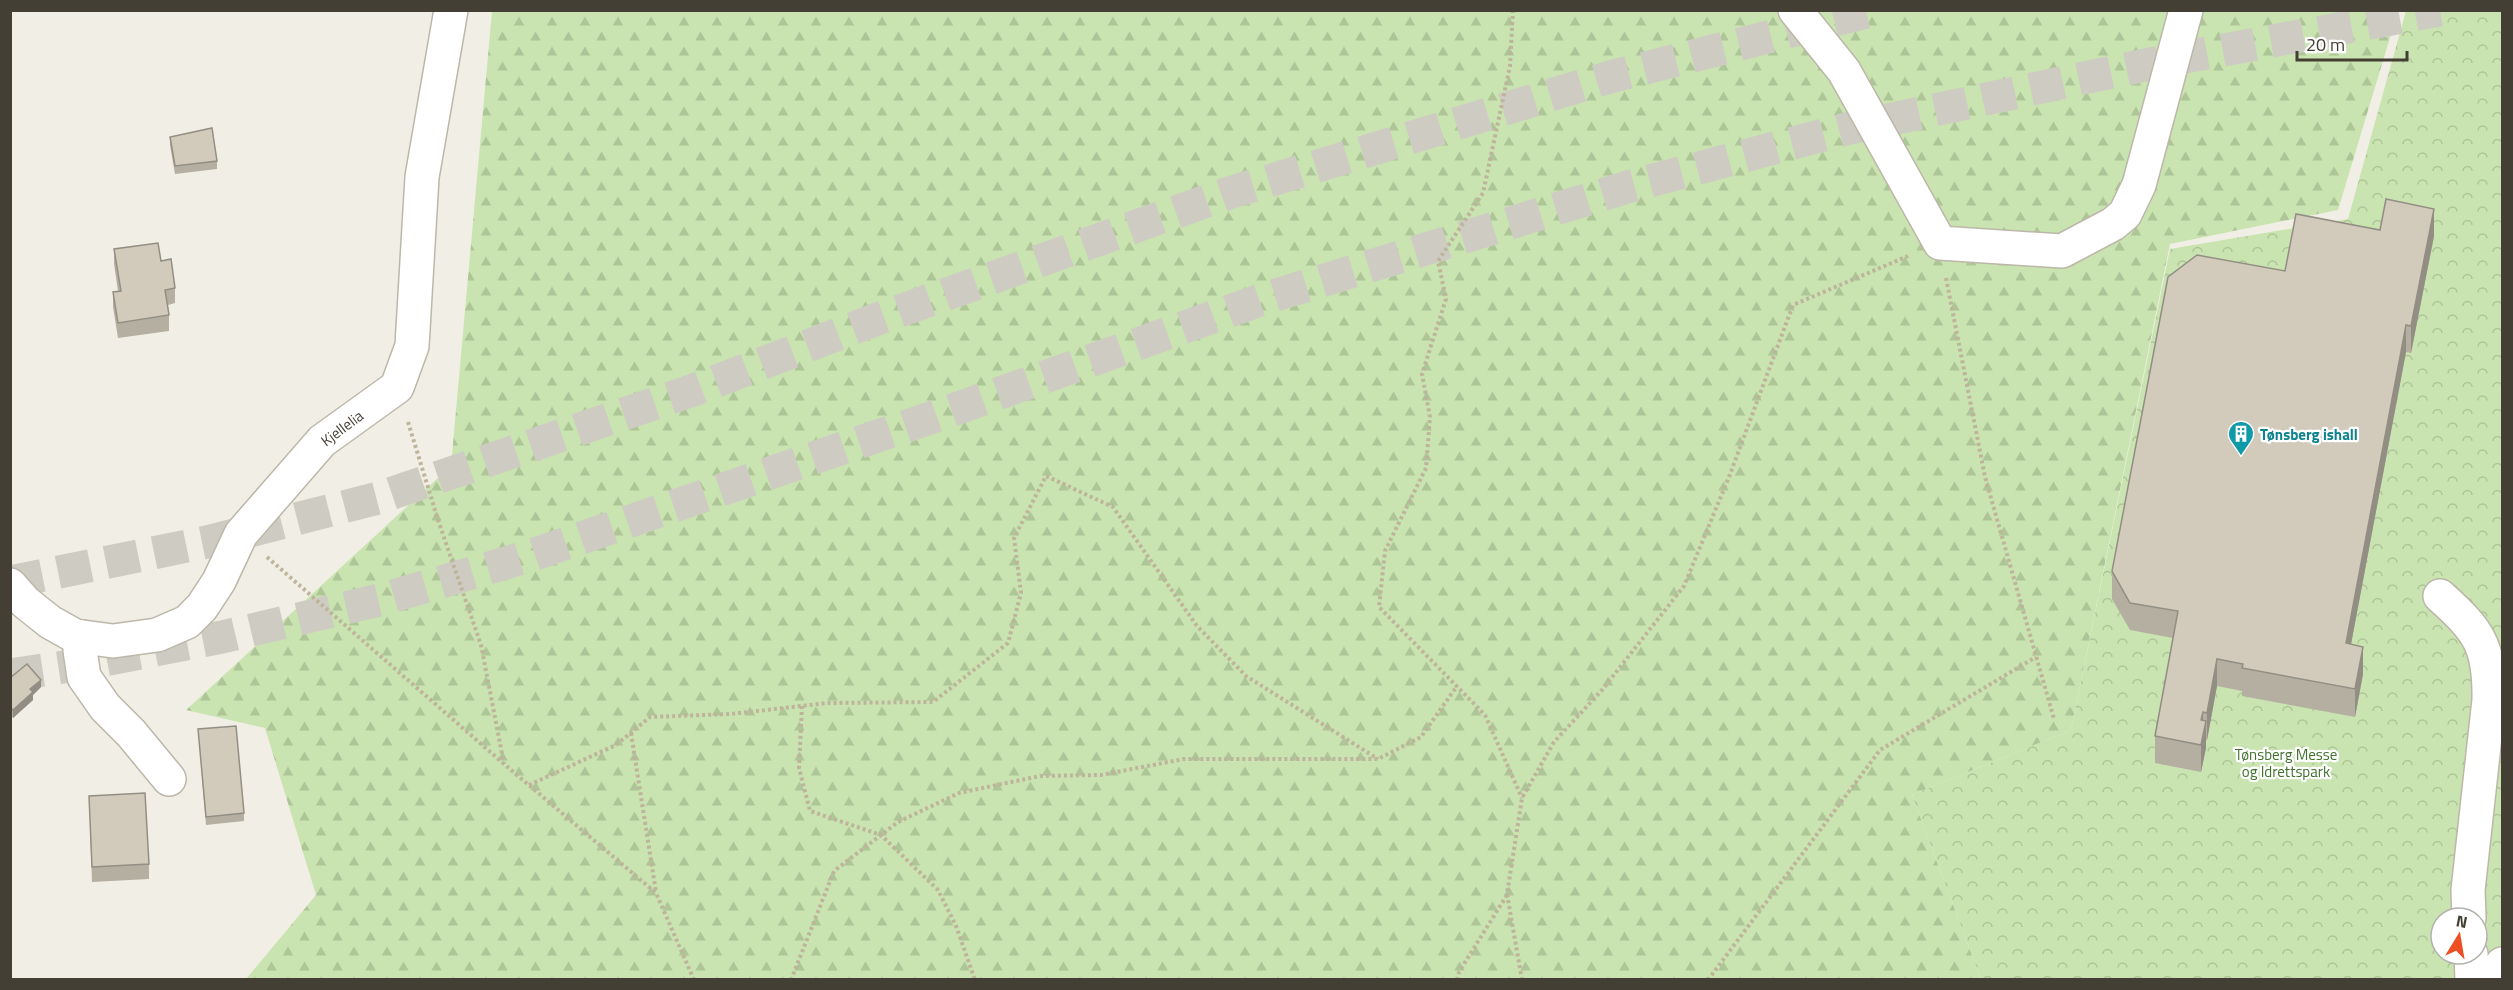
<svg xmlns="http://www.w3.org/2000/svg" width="2513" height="990" viewBox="0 0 2513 990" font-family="'Titillium Web',sans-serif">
<defs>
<pattern id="forest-firs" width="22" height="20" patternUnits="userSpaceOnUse" patternTransform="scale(1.5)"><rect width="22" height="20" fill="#c9e4b0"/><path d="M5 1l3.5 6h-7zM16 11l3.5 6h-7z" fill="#aec598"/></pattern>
<pattern id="park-crowns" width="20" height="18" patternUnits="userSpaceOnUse" patternTransform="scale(1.5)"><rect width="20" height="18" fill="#c9e4b0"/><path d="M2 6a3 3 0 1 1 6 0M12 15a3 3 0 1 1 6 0" fill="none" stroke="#aec598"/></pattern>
</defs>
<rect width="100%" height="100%" fill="#f1efe5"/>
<path fill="url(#forest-firs)" d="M492,11h1906l-60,199 -168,34 -99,486 -159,65 69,184h-1735l70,-84 -51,-167 -79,-18 265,-244z"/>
<path fill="url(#park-crowns)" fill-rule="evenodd" d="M2406,11h96v968h-521l-69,-184 159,-65 99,-481 178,-30zM2441,918h36v36h-36z"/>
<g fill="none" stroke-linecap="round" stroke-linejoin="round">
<g stroke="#ceccc2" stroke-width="33" stroke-dasharray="33 16" stroke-linecap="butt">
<path d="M10,582l197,-40 171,-44 310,-106 192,-74 349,-125 381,-116 265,-67"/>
<path d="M10,675l74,-11 138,-27 161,-38 143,-42 407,-140 333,-119 365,-112 219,-58 314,-67 276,-51"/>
</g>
<defs>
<g id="minor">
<path d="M1795,10l49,61 96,172 122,8 51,-27 12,-10 14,-29 47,-175"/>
<path d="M10,585l15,17 25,20 25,14 38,5 44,-6 30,-13 15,-15 17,-26 22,-47 81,-93 75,-54 15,-41 10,-169 29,-167"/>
<path d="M2440,596c39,35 50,50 49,104l-21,190 1,28"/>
<path d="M82,637l-2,13 4,27 21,30 26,26 38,46"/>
<path d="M2471,954l1,26"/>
<path d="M2491,980l11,-16"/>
</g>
</defs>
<use href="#minor" stroke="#bcb7a9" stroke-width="36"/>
<g stroke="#bdb49b" stroke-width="4" stroke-dasharray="3 3" stroke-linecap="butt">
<path d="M1513,10l-3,56 -27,127 -45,68 8,38 -24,75 8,43 -4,51 -41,83 -6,56 106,108 37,83"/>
<path d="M1946,278l39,199 69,242"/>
<path d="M408,422l30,98 43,125 23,119"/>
<path d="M267,557l237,207 152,129 38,87"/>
<path d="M802,706l-3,62 11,43 71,24 57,55 18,36 19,54"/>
<path d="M631,733l25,159"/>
<path d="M529,785l87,-40 34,-28 81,-3 96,-11 106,-1 75,-59 13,-50 -7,-55 32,-62 67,31 84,119 49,50 132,83"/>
<path d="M791,980l43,-109 64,-49 61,-29 81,-17 61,-1 83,-16h194l43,-22 36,-51"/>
<path d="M1457,980l2,-8 48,-77"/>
<path d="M1522,980l-15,-86 15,-96 32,-56 48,-52 82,-104 45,-109 64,-172 115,-49"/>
<path d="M1708,980l172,-230 156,-93"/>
</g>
<use href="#minor" stroke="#fff" stroke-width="33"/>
</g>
<g fill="#b5afa2">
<path d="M170,137l47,24v8l-42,5 -5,-29z"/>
<path d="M2380,230l54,6 -23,117 -5,-1 -55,292 12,30 -8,43 -113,-21v-5l-25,-5 -10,54h-1v8l-5,24 -46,-9v-27l18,-98 -43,-8 -18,-31v-28l173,-300z"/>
<path d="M114,249l47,12 14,27v15l-7,2 1,10v16l-51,7 -5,-31v-15l5,-1 -4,-27z"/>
<path d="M10,678l31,9 -8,8v5l-20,18 -3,-3z"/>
<path d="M198,729l46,84v8l-38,4z"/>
<path d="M89,796l60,68v15l-57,3z"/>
</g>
<g fill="#938e84">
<path d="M2434,209v27l-23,117v-27z"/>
<path d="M2406,325v27l-60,319v-28z"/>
<path d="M2363,647v27l-8,43v-28z"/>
<path d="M2217,659v27l-10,54v-27z"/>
<path d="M41,680v7l-8,8v5l-20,18v-8l17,-21z"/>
<path d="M2203,712v24l3,-15v27l-5,24v-52z"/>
</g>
<g fill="#d2cbbc" stroke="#938e84" stroke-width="1.5">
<path d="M212,128l5,33 -42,5 -5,-29z"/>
<path d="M2386,199l48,10 -23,117 -5,-1 -60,318 17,4 -8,42 -113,-21 1,-4 -26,-5 -10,54 -4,-1 -2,8 5,1 -5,24 -46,-9 23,-125 -48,-8 -18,-32 56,-294 29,-22 88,16 11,-57 84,16z"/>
<path d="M158,243l3,18 10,-2 4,29 -10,2 4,25 -51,8 -5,-31 8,-1 -7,-42z"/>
<path d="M27,664l14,16 -11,9 3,3 -20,18 -3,-3v-29z"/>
<path d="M236,726l8,87 -38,4 -8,-88z"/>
<path d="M145,793l4,71 -57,3 -3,-71z"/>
</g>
<defs>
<symbol id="building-pin" viewBox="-11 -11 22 30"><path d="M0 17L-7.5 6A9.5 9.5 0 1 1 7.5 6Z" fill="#0f9aa8" stroke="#fff"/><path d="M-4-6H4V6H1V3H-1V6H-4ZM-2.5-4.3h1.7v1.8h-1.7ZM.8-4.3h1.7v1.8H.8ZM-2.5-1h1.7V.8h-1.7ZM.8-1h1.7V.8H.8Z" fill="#fff"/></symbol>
</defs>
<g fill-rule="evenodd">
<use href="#building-pin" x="2226" y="419" width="30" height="40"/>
</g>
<g text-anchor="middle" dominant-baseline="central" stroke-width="4.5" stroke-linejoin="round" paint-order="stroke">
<g font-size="15" fill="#443f35" stroke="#fff">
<text transform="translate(342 428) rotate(-37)">Kjellelia</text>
</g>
<g font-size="15" font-weight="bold" fill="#0d838f" stroke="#fff" text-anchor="start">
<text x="2260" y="434">Tønsberg ishall</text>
</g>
<g font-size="15" fill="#41712d" stroke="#fff">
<text x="2286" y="754">Tønsberg Messe<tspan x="2286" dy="17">og Idrettspark</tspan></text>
</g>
</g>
<rect width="2513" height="990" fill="none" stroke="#443f35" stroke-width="24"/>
<g transform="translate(2459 936) rotate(11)"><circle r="28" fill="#ffffff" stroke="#b4b2ae" stroke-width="1.5"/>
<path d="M0-4.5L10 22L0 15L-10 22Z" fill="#ec5022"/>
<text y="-9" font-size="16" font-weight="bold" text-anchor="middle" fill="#443f35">N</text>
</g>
<path d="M2297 51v9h110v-9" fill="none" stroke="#443f35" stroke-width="3"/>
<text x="2306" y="51" font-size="18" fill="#443f35" stroke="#ffffff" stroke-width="4.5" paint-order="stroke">20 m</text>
</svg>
